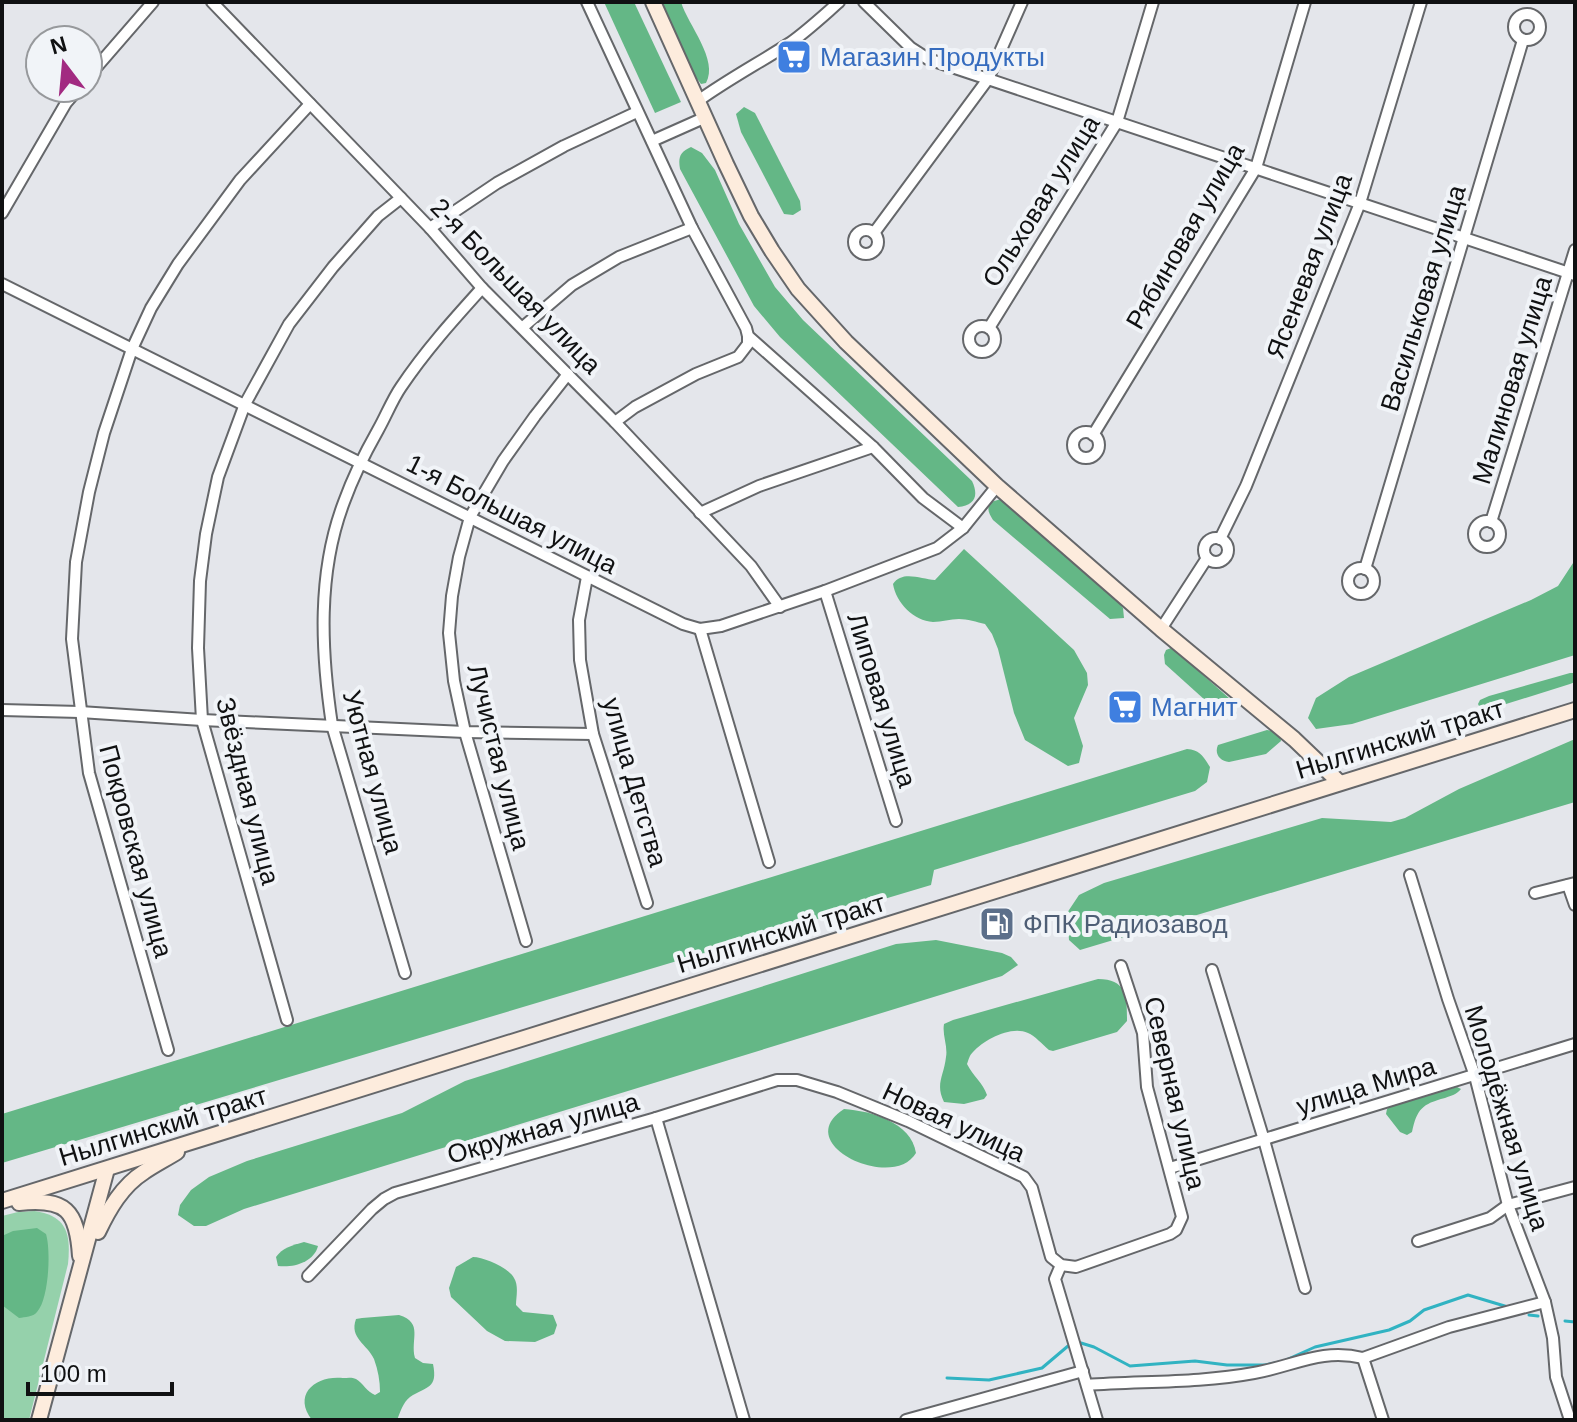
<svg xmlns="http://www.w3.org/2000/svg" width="1577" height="1422" viewBox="0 0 1577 1422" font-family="Arial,sans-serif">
<rect width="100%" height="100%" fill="#e4e6eb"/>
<path fill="#95d1ab" d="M35,1211c32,5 36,23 33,53l-39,156h-27v-204l16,-4z"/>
<g fill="#64b786">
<path d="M604,2h30l47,100 -26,11z"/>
<path d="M662,2h19c7,23 38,58 25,81l-5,1 -6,-8z"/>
<path d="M744,107l11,6 45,88 1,9 -8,5 -9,-1 -43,-82 -5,-18z"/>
<path d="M691,147l11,6 13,17 24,54 36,63 28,33 169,161c7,15 3,24 -14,26l-178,-170 -26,-31 -74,-137c-2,-12 0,-17 11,-22z"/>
<path d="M1001,499l116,101 6,8 1,10 -14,1 -117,-99c-4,-7 -7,-11 -2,-18z"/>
<path d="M964,549l110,101 13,23 1,12 -14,33 9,28 -4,17 -11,3 -43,-26 -11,-27 -16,-64 -6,-15 -7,-10c-8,-2 -18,-5 -26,-5 -9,0 -17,3 -26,3 -19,-1 -37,-19 -40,-38 9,-14 28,-5 42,-4z"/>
<path d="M1575,560v95l-223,69 -36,5 -8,-11 8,-20 33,-21 182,-77 27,-14z"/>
<path d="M1171,648l4,2 55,49 7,14 -2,3 -9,3 -61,-55 -1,-9 2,-5z"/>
<path d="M1570,673h5v9l-5,2 -80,25 -10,-1 -2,-4 2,-4 9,-4z"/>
<path d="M1267,730c8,2 13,2 14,11l-15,13 -37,8c-9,-1 -15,-8 -11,-17z"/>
<path d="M1575,739v63l-495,148 -11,-10 -2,-27 12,-18 25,-12 218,-65 69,4 14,-4 54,-29z"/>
<path d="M1187,749c13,1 16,7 23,18l-3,15 -12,9 -261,79 -3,15 -929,278v-49z"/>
<path d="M936,940l66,13 9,4 7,8 -16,11 -758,233 -38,17h-12l-16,-11 2,-10 11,-15 18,-13 38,-16 155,-48 63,-32 431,-137z"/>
<path d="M1098,979c29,0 29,18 29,42l-10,11 -64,19 -4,-1c-7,-6 -14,-14 -21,-17 -17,-8 -44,7 -55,19 -4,4 -4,7 -6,12 6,12 16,19 20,31l-3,4 -20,5 -20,-2c-9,-18 0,-26 2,-45 2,-11 -4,-22 -2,-33l9,-4z"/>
<path d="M1457,1087l4,2c-5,6 -9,6 -16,9 -23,6 -28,11 -33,34l-5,3 -7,-3 -14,-18 1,-5 6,-5z"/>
<path d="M844,1109c27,2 67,13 72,44 -23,39 -127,-9 -72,-44z"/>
<path d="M37,1228l9,6c5,16 3,65 -9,78 -4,5 -12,5 -18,6l-17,-13v-69l11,-5z"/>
<path d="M304,1242l14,4c-4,16 -24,22 -40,20l-2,-9c6,-9 17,-12 28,-15z"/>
<path d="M473,1257c11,0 36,11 41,21 5,8 2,19 2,27l7,7 30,3 4,10 -3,9 -19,8 -30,-1 -18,-10 -36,-34 -2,-9 7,-21z"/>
<path d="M399,1315c25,8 11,24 16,43l8,5 10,1c5,25 -6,22 -23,33 -7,5 -10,16 -13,23h-85c-20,-26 4,-45 31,-42 4,0 9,-1 13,1 7,4 11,13 19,16l5,-3c0,-11 -2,-22 -6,-33 -7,-15 -25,-21 -18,-40l6,-1z"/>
</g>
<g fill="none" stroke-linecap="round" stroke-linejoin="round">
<g stroke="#31b3c2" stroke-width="3">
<path d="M1529,1315l9,1"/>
<path d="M1565,1321l10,1"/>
<path d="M1081,1343l13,4 36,19 65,-5 32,4h38l14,-3"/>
<path d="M1286,1360l29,-13 74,-17 21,-9 14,-11 44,-15 40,12"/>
<path d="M947,1378l42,2 53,-12 26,-22"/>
</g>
<defs>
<g id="street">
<path d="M212,2l218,226 52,60 133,134 136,144 29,41"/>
<path d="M587,2l105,226 54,100 2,8 125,111 50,51 40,30"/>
<path d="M864,2l47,46 17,11 647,216"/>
<circle cx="1527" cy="27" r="13"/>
<path d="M88,77l65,-75"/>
<path d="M698,101c29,-21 61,-38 92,-58 17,-12 33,-27 49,-41"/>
<path d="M652,141l54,-24"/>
<path d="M2,213l64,-110 13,-15"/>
<path d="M430,228l67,-45 67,-37 73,-34"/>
<circle cx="866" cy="242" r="12"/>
<path d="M874,233l114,-154 34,-77"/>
<path d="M2,284l681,340 17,5 21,-3 104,-35 112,-43 26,-20 34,-42"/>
<circle cx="982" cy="339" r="13"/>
<path d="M523,327l49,-42 47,-28 73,-29"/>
<path d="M989,328l128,-206 36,-120"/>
<path d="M615,422l20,-15 61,-33 42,-17 10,-13v-8"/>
<circle cx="1086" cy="445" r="13"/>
<path d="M1093,435l163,-267 49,-166"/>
<path d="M700,513l59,-27 114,-39"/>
<circle cx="1487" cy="534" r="13"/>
<path d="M1491,522l84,-272"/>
<circle cx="1216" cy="550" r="12"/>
<path d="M1220,539l26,-53 114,-283 61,-201"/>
<circle cx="1361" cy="581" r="13"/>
<path d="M1365,569l158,-529"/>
<path d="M587,577l-8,43 1,40 13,74 54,169"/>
<path d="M825,591l71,230"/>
<path d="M700,629l69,233"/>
<path d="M1161,629l46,-71"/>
<path d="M2,710l78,2 122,8 263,12 128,2"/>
<path d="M1410,875l38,124 27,77 33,129 37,97 8,36 3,39 14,43"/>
<path d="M1568,885l7,20"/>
<path d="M1535,893l40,-10"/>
<path d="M526,941l-61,-209 -11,-51 -5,-48 3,-37 7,-39 11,-40 33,-56 32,-45 33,-42"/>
<path d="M1212,970l52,170 41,148"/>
<path d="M405,973l-73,-248c-11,-74 -15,-152 12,-223 9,-25 21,-49 34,-72 8,-14 14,-30 23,-43 24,-36 53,-68 81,-99"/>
<path d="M287,1020l-85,-300 -4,-72 2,-67 6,-47 12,-57 27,-73 44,-80 44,-57 45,-51 23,-18"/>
<path d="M168,1050l-79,-277 -17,-134 4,-77 13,-70 15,-59 28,-84 19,-41 27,-44 62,-84 70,-76"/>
<path d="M656,1118l121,-38h20l40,12 71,29 116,56 8,11 19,69 10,8 15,2 94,-33 6,-4 6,-13 -35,-130 -4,-54 -22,-67"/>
<path d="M1170,1168l405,-124"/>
<path d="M1418,1241l72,-23 18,-13 67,-18"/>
<path d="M1061,1265l-6,14 42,141"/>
<path d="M308,1276l64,-67 12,-10 11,-6 261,-75 88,302"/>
<path d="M1363,1358l20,62"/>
<path d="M1087,1385c55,-4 113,-2 167,-12 40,-7 67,-25 109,-15l86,-31 96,-25"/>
<path d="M906,1420l177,-49"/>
</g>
<g id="secondary">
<path d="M653,2l73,162 25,52 21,35 26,38 48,53 151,144 164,143 133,110 45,43"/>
<path d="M2,1201c526,-159 1048,-330 1573,-491"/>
<path d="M19,1203c47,-5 58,7 61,53"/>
<path d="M98,1232c11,-23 24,-46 46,-60 10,-7 22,-13 33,-20"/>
<path d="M39,1420l68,-251"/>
</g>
</defs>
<use href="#street" stroke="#65676a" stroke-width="14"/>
<use href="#secondary" stroke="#65676a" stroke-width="18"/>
<use href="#street" stroke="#fff" stroke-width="10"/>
<use href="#secondary" stroke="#fdecdd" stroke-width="14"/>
</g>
<defs>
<symbol id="supermarket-square" viewBox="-11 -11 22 22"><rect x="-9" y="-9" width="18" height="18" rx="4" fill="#3f7fe0" stroke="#f1f4f8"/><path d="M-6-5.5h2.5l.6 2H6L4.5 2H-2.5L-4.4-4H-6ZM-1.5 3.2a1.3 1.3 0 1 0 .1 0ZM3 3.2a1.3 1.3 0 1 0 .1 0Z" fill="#fff"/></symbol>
<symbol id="fuel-square" viewBox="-11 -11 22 22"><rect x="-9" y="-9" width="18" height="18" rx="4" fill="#5c6f8a" stroke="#f1f4f8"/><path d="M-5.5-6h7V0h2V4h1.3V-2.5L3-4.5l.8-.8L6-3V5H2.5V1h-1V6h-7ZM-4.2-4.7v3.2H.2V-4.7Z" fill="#fff"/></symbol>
</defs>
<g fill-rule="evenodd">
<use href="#supermarket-square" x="774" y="37" width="40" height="40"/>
<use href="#supermarket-square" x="1105" y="687" width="40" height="40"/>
<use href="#fuel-square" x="977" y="904" width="40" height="40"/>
</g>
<g text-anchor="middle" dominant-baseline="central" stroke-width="8" stroke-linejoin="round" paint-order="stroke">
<g font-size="26" fill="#366cbe" stroke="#f1f4f8" text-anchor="start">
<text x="820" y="57">Магазин Продукты</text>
<text x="1151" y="707">Магнит</text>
</g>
<g font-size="26" fill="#101112" stroke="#f1f4f8">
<text transform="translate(1041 201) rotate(-58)">Ольховая улица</text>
<text transform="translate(1185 236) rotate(-60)">Рябиновая улица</text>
<text transform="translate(1309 266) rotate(-69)">Ясеневая улица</text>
<text transform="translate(516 286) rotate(46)">2-я Большая улица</text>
<text transform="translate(1423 298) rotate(-73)">Васильковая улица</text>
<text transform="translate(1512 380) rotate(-73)">Малиновая улица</text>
<text transform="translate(512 514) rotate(27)">1-я Большая улица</text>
<text transform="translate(882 700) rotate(73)">Липовая улица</text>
<text transform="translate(1400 739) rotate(-17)">Нылгинский тракт</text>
<text transform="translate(499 757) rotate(76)">Лучистая улица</text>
<text transform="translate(373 772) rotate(75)">Уютная улица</text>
<text transform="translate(635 782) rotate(74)">улица Детства</text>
<text transform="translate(248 791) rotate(76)">Звёздная улица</text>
<text transform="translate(136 851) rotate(75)">Покровская улица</text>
<text transform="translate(781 933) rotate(-17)">Нылгинский тракт</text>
<text transform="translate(1366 1086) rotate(-17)">улица Мира</text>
<text transform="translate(1175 1093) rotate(77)">Северная улица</text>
<text transform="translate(1507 1118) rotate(73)">Молодёжная улица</text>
<text transform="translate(954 1122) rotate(25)">Новая улица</text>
<text transform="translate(163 1126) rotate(-17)">Нылгинский тракт</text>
<text transform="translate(543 1128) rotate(-16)">Окружная улица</text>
</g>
<g font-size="26" fill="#4e5e75" stroke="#f1f4f8" text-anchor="start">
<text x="1023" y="924">ФПК Радиозавод</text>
</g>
</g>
<rect width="1577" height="1422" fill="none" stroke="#101112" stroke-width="8"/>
<g transform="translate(64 64) rotate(344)"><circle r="38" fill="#f1f4f8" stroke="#97999c" stroke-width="2"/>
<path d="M0-6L14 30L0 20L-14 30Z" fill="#a22a81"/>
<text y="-12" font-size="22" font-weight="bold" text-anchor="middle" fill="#101112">N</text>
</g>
<path d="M28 1382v12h144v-12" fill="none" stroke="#101112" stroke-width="4"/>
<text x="40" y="1382" font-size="24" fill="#101112" stroke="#f1f4f8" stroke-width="6" paint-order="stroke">100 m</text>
</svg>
